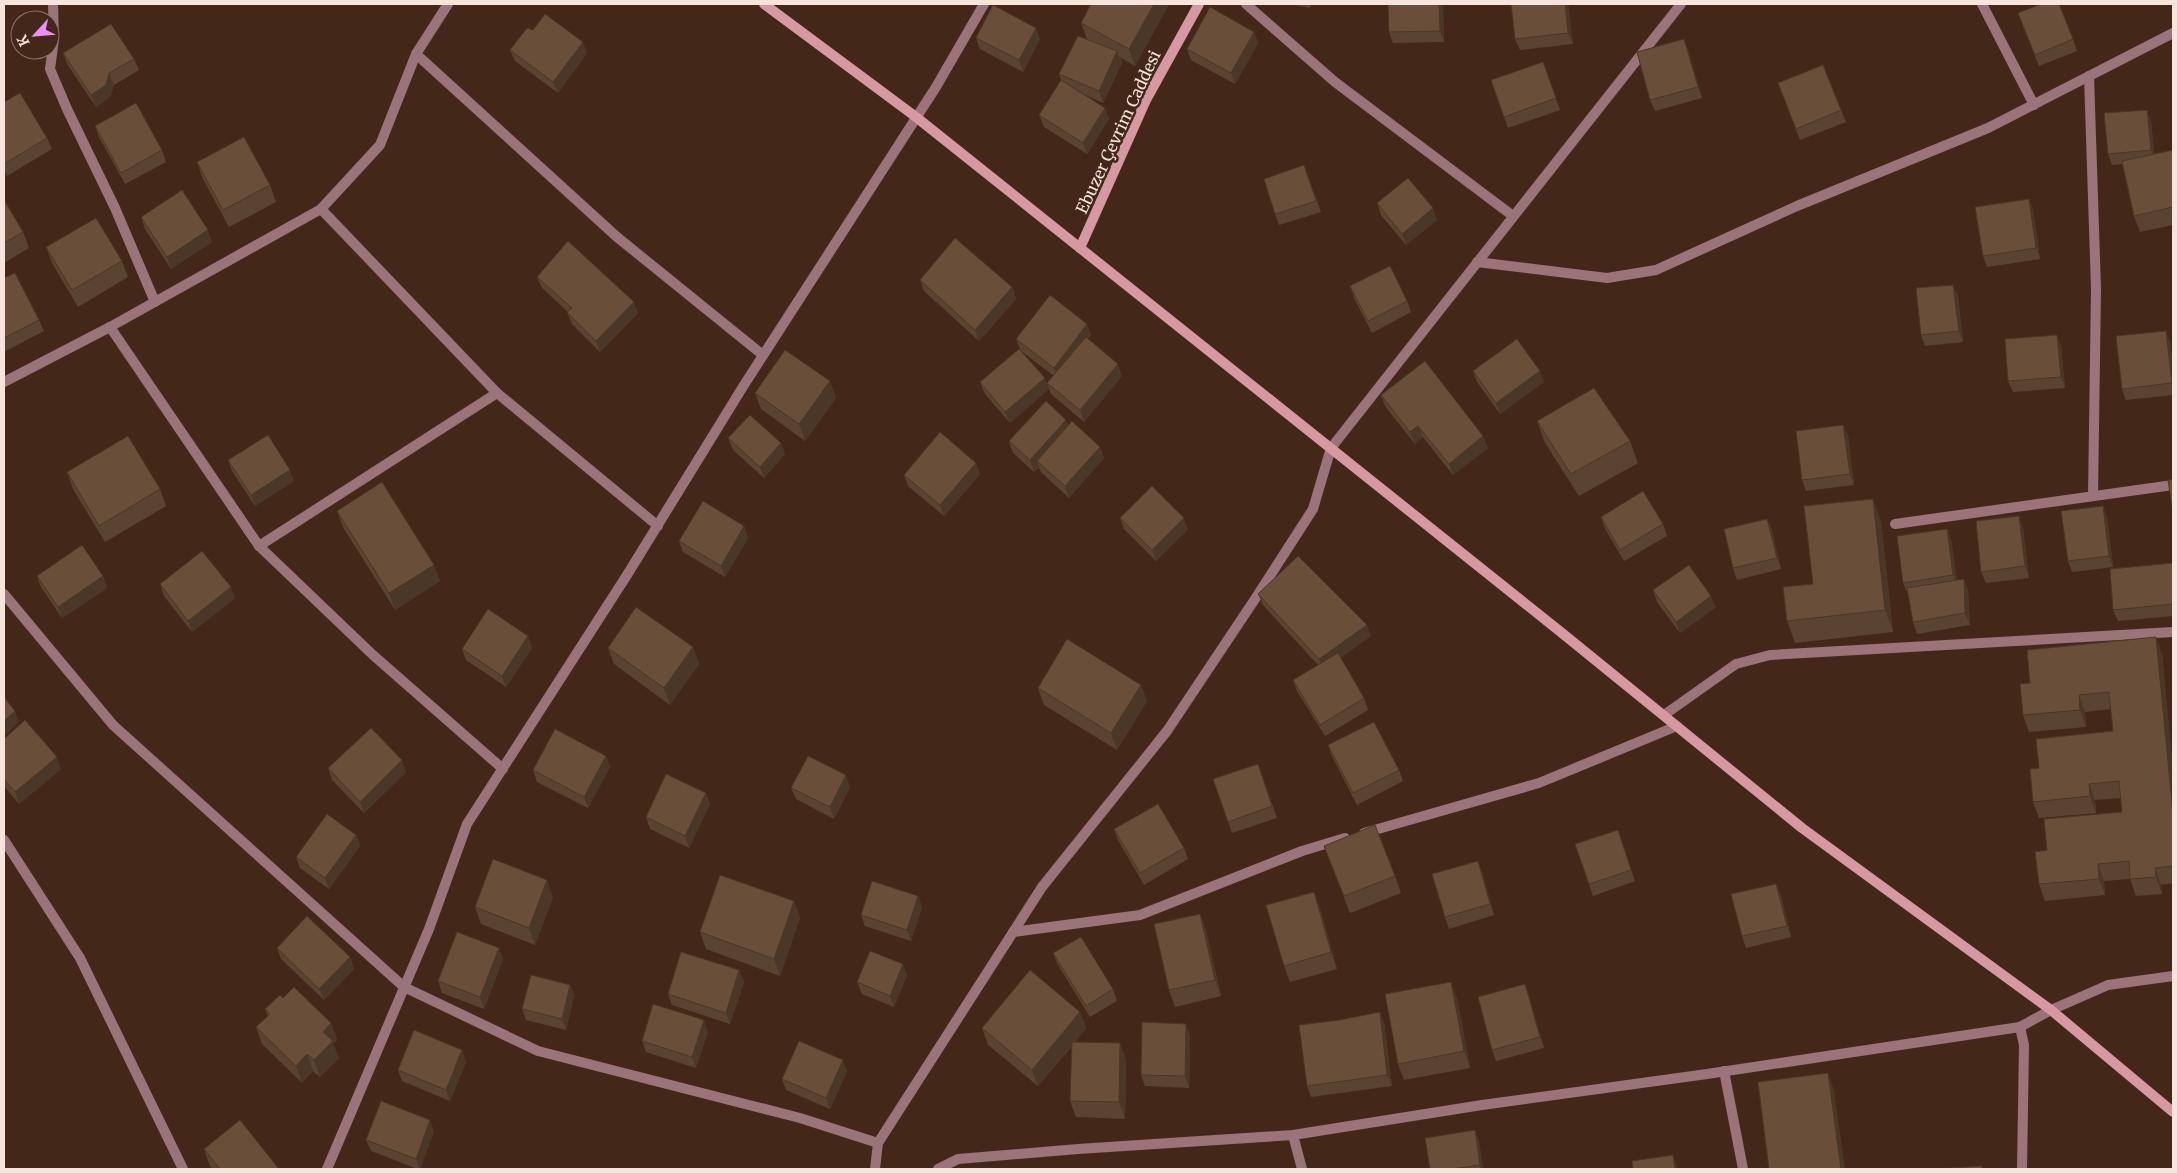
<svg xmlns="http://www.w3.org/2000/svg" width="2177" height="1173" viewBox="0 0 2177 1173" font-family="Merriweather,serif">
<rect width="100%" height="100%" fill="#432819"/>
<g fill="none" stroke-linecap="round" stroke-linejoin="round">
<g stroke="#9a7479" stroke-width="10">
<path d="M53,4l1,35 -4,30 17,40 48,99 40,94"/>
<path d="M1246,4l89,78 178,134"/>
<path d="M1982,4l52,101"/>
<path d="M416,54l201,183 146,118"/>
<path d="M2089,76l7,213 -3,207"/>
<path d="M321,209l176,184 161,133"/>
<path d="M1477,262l130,16 49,-8 141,-64 191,-78 185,-95"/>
<path d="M110,327l149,219 114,109 130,114"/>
<path d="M4,382l106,-55 211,-118 59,-64 36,-91 32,-50"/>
<path d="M1895,524l278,-39"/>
<path d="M259,546l238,-153"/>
<path d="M4,594l109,131 291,262 134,64 262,67 78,25"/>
<path d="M1664,715l72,-51 34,-9 403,-23"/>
<path d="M1364,833l175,-50 138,-57"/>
<path d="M4,840l76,118 103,211"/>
<path d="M1013,932l127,-17 162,-64 43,-13"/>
<path d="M2020,1027l4,18 -2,124"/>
<path d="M1724,1071l19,98"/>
<path d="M1293,1135l9,34"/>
<path d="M327,1169l102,-240 38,-105 160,-249 117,-190 192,-298 48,-83"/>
<path d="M875,1169l3,-26 164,-256 125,-156 90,-135 56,-87 18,-61 350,-444"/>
<path d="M938,1169l20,-10 120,-10 215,-14 189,-30 225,-31 313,-47 31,-17 57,-25 65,-9"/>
</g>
<g stroke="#d699a2" stroke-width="10">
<path d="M764,4l152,113 646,516 240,195 249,182 122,102"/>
<path d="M1080,248l66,-148 53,-96"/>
</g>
</g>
<g fill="#5a4431">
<path d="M1091,4h78l-34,62 -15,-9 2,6 -19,40 -22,-10 28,26 -22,35 -43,-27 -5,-12 22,-35 -2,-6 28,-35 -6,-16z"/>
<path d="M1291,4h20l-1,4z"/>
<path d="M1388,4h55l1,38 -51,1 -4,-11z"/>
<path d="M1568,4l5,40 -53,6 -5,-11z"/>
<path d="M2022,24l51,15 4,12 -38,15z"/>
<path d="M1254,32l4,11 -23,41 -44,-24 -4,-11z"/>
<path d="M976,38l64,1 -17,33 -43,-23z"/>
<path d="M1684,39l4,11 14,48 -47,13 -5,-11z"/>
<path d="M510,50l77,3 -29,40 -43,-32z"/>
<path d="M63,53l71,6 5,11 -25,15 -4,12 -14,10 -29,-43z"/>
<path d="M1543,62l17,48 -52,18 -17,-48z"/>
<path d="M1778,83l63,27 5,12 -46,18z"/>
<path d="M4,102l43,36 5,11 -45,27 -3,-6z"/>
<path d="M2147,110l4,11 3,33 19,-4v75l-33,7 -6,-16 -12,-52 -10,1 -4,-11z"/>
<path d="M95,126l67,24 4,12 -41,22 -26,-47z"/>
<path d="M197,162l73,23 6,17 -47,25 -26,-48z"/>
<path d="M1304,165l17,47 -42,13 -4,-11z"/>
<path d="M2029,199l4,11 7,49 -53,8 -4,-11z"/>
<path d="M4,200l19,32 6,16 -25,15z"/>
<path d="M1377,203l60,17 -31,25 -25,-30z"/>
<path d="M141,217l71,25 -41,27 -26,-40z"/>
<path d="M46,247l76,14 6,16 -50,30 -26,-44z"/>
<path d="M537,277l101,36 -38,39 -28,-28 -5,-12h1l-26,-24z"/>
<path d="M4,278l35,42 5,11 -40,21z"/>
<path d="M920,280l92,7 4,12 -37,42 -55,-50z"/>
<path d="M1350,286l57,15 4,11 -39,21 -18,-35z"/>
<path d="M1958,296l5,46 -38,4 -4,-11z"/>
<path d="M1087,324l4,11 -3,4 34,37 -38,46 -33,-28 -4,-11 7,-7 -33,-25 28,38 -39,34 -25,-29 -5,-12 40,-33 -4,-10z"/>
<path d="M2166,331l4,11 3,25v28l-47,5 -4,-11z"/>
<path d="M2057,335l4,12 4,41 -52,4 -5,-11z"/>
<path d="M1473,371l71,11 -44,32 -23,-32z"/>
<path d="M830,381l6,17 -31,43 -44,-32 -6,-16z"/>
<path d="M1381,395l107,53 -35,27 -30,-38 -8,7 -30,-38z"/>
<path d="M1066,420l2,5 32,22 4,11 -35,40 -28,-26 -2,-5 -5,5 -21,-19 -4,-12z"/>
<path d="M1537,421l93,20 8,22 -59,33 -34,-53z"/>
<path d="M1843,425l5,11 6,49 -48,6 -4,-11z"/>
<path d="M728,438l57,16 -21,24 -31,-28z"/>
<path d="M228,460l66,21 -39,25 -23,-35z"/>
<path d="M67,472l93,17 6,17 -61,36 -32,-53z"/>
<path d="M980,474l-36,42 -36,-30 -4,-11z"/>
<path d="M337,511l103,70 -45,29 -52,-83z"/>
<path d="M1601,517l62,7 4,12 -43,25 -19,-32z"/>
<path d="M2107,517l6,50 -41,5 -4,-11z"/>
<path d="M1120,518l68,11 -32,32 -32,-32z"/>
<path d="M1767,519l5,11 9,39 -44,11 -4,-12z"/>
<path d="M1881,521l12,111 -98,11 -8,-22 26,-37z"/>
<path d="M744,526l4,12 -23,39 -42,-25 -4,-11z"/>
<path d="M2023,528l6,50 -43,5 -5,-11z"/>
<path d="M1947,529l4,11 6,40 11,10 2,35 -53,9 -4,-12 -5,-28 -5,-11z"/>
<path d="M2173,563v53l-55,5 -5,-11z"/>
<path d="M37,576h66l4,12 -45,30 -21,-31z"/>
<path d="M160,584l75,14 -43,34 -28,-36z"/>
<path d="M1653,590l63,17 -36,26 -23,-31z"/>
<path d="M1258,594l113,42 -31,22 24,40 4,12 -43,26 -28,-45 -4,-11 25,-15 -55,-60z"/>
<path d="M528,636l4,12 -26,39 -40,-27 -4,-11z"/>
<path d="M693,647l6,17 -29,41 -56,-41 -6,-16z"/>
<path d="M2162,654l11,116v113l-12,2 1,9 -26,2 -6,-17 -26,2 1,14 -60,6 -6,-17 8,-34 75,-38 -1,-14 -26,2 1,13 -57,5 -6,-16 6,-34 74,-37 -2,-22 -26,3 1,15 -57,5 -6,-17 7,-32z"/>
<path d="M1038,688l109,13 -30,49 -73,-45z"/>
<path d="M4,739l57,30 -42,35 -15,-18z"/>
<path d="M1328,745l71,25 4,11 -46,24 -25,-49z"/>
<path d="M606,756l4,11 -22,41 -51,-26 -4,-12z"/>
<path d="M1258,764l19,54 -45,15 -19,-54z"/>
<path d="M328,768l78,4 -42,41 -32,-33z"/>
<path d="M850,787l-16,32 -38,-20 -5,-11z"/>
<path d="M710,804l-21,44 -39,-19 -4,-12z"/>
<path d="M1114,829l70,19 4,11 -44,26 -26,-45z"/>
<path d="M1618,830l17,51 -42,15 -18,-52z"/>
<path d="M356,835l4,11 -31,43 -29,-21 -4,-11z"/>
<path d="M1324,846l71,30 6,17 -51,20z"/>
<path d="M1482,872l12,43 -45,14 -4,-12z"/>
<path d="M1776,884l5,11 10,42 -45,11 -4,-12z"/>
<path d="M918,896l4,11 -11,34 -46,-15 -4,-11z"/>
<path d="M553,897l-18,48 -54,-21 -6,-17z"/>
<path d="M794,901l6,17 -20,58 -74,-27 -6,-17z"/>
<path d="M1320,908l17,61 -47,13 -6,-16z"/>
<path d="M1200,914l6,16 15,66 -46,11 -6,-17z"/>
<path d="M277,948l73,9 4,12 -30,31 -43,-41z"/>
<path d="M1053,953l60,36 4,12 -27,16 -32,-52z"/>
<path d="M503,959l-19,50 -42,-16 -4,-12z"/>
<path d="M739,970l5,12 -14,42 -58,-19 -4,-11z"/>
<path d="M907,975l-13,32 -32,-13 -5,-12z"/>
<path d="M1525,984l4,12 15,52 -48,13 -4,-11z"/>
<path d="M570,985l4,11 -8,34 -40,-10 -4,-11z"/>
<path d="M283,998l48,25 6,17 -4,4 6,14 -19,19 -7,-6 -11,12 -40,-39 -6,-17 12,-11 -3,-7z"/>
<path d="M1457,998l13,70 -66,12 -6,-16z"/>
<path d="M1080,1012l6,16 -11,14 45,1 6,17 -1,59 -49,-2 -6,-16 2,-55 -34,40 -50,-41 -6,-17z"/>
<path d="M1384,1023l8,63 -81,11 -4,-11z"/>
<path d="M708,1032l-12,36 -50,-16 -4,-11z"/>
<path d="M1190,1035l-1,53 -44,-2 -4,-11z"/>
<path d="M466,1062l-16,39 -48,-20 -4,-11z"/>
<path d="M847,1071l-17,38 -44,-19 -4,-11z"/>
<path d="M1475,1130l4,12 4,27h-53z"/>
<path d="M434,1131l-14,38h-2l-47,-18 -5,-11z"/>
<path d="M204,1149l75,20h-66l-3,-3z"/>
</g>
<g fill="#4a3728">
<path d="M1154,4h15l-34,62 -6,-17z"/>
<path d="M1439,4h4l1,38 -4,-11z"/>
<path d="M1565,4h3l5,40 -5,-11z"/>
<path d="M1036,28l4,11 -17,33 -4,-12z"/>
<path d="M1254,32l4,11 -23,41 -4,-11z"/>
<path d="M1684,39l4,11 14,48 -4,-11z"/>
<path d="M583,42l4,11 -29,40 -5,-11z"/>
<path d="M1117,51l5,12 -19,40 -4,-12z"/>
<path d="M109,73l5,12 -4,12 -14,10 -5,-12z"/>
<path d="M1105,108l4,11 -22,35 -4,-11z"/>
<path d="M2147,110l4,11 4,41 -4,-12z"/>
<path d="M2029,199l4,11 7,49 -4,-11z"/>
<path d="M1433,208l4,12 -31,25 -4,-11z"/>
<path d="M208,230l4,12 -41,27 -4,-12z"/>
<path d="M1953,285l5,11 5,46 -4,-11z"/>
<path d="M1012,287l4,12 -37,42 -4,-11z"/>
<path d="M634,302l4,11 -38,39 -4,-11z"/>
<path d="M1087,324l4,11 -33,44 -4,-11z"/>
<path d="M2166,331l4,11 3,25v19l-1,-3z"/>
<path d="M2057,335l4,12 4,41 -4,-11z"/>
<path d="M1118,364l4,12 -38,46 -4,-12z"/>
<path d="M1540,371l4,11 -44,32 -4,-11z"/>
<path d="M1045,378l4,11 -39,34 -5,-11z"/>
<path d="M830,381l6,17 -31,43 -6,-17z"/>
<path d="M1066,420l5,12 -34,29 2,6 -5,5 -4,-12z"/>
<path d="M1843,425l5,11 6,49 -4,-11z"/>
<path d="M1418,426l5,11 -8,7 -5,-12z"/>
<path d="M1483,436l5,12 -35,27 -4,-11z"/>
<path d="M781,443l4,11 -21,24 -4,-11z"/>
<path d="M1100,447l4,11 -35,40 -4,-12z"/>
<path d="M976,463l4,11 -36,42 -4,-11z"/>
<path d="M290,470l4,11 -39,25 -4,-11z"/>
<path d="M1873,499l8,22 12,111 -8,-22z"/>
<path d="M2103,506l4,11 6,50 -4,-11z"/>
<path d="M2019,516l4,12 6,50 -4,-12z"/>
<path d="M1184,518l4,11 -32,32 -4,-11z"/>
<path d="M1767,519l5,11 9,39 -4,-11z"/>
<path d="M744,526l4,12 -23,39 -4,-11z"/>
<path d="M1947,529l4,11 7,47 -5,-12z"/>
<path d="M434,565l6,16 -45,29 -6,-17z"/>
<path d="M103,576l4,12 -45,30 -4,-11z"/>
<path d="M1964,579l4,11 2,35 -5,-12z"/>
<path d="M231,587l4,11 -43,34 -4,-11z"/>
<path d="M1711,596l5,11 -36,26 -4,-11z"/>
<path d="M1367,625l4,11 -47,34 -5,-11z"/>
<path d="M528,636l4,12 -26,39 -4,-11z"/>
<path d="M2156,637l6,17 11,116v44z"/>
<path d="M693,647l6,17 -29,41 -6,-17z"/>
<path d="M1141,685l6,16 -30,49 -6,-17z"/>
<path d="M2079,695l6,17 1,15 -6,-17z"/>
<path d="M15,711l4,11 -15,14v-15z"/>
<path d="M606,756l4,11 -22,41 -4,-11z"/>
<path d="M57,757l4,12 -42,35 -4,-12z"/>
<path d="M402,760l4,12 -42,41 -4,-11z"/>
<path d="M846,775l4,12 -16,32 -4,-12z"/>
<path d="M2089,784l6,16 1,13 -6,-17z"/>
<path d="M706,793l4,11 -21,44 -4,-12z"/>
<path d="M356,835l4,11 -31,43 -4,-11z"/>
<path d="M1478,861l4,11 12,43 -4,-11z"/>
<path d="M2098,864l6,17 1,14 -6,-16z"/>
<path d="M2155,868l6,17 1,9 -6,-17z"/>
<path d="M547,880l6,17 -18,48 -6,-17z"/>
<path d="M1776,884l5,11 10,42 -4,-11z"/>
<path d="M1314,892l6,16 17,61 -6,-17z"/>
<path d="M918,896l4,11 -11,34 -4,-11z"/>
<path d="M794,901l6,17 -20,58 -6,-17z"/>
<path d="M1200,914l6,16 15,66 -6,-16z"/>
<path d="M499,948l4,11 -19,50 -4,-12z"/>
<path d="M350,957l4,12 -30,31 -5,-11z"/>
<path d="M903,964l4,11 -13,32 -4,-11z"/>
<path d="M739,970l5,12 -14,42 -4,-11z"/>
<path d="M1451,982l6,16 13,70 -6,-17z"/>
<path d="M1525,984l4,12 15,52 -4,-11z"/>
<path d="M570,985l4,11 -8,34 -4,-11z"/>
<path d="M1080,1012l6,16 -48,58 -6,-16z"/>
<path d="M1380,1012l4,11 8,63 -5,-11z"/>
<path d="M704,1020l4,12 -12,36 -4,-11z"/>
<path d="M331,1023l6,17 -4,4 6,14 -19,19 -6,-17 9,-28z"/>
<path d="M1186,1024l4,11 -1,53 -4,-12z"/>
<path d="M1120,1043l6,17 -1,59 -6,-17z"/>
<path d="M462,1050l4,12 -16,39 -4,-11z"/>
<path d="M307,1054l6,17 -11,12 -6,-17z"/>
<path d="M843,1060l4,11 -17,38 -4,-11z"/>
<path d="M1828,1073l6,17 11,79h-4z"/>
<path d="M430,1120l4,11 -14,38 -4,-10z"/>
<path d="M1475,1130l4,12 4,27h-2l-1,-4z"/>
<path d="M1673,1155l4,11v3h-2z"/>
</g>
<g fill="#694f39" stroke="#4a3728">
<path d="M1091,4h63l-25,45 -48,-26z"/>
<path d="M1388,4h51l1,27 -51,1z"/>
<path d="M1511,4h54l3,29 -53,6z"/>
<path d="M2041,4h18l14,35 -38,16 -17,-42z"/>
<path d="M993,5l43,23 -17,32 -43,-22z"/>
<path d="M1210,7l44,25 -23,41 -44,-24z"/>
<path d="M545,14l38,28 -30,40 -43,-32 17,-22 6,2z"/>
<path d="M111,24l23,35 -25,14 -3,12 -15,10 -28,-42z"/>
<path d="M1078,36l39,15 -18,40 -40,-17z"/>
<path d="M1684,39l14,48 -48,13 -13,-48z"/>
<path d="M1543,62l13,36 -52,19 -13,-37z"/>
<path d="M1823,65l18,45 -45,19 -18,-46z"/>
<path d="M1061,80l44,28 -22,35 -44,-28z"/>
<path d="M20,93l27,45 -43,26v-62z"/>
<path d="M136,103l26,47 -41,23 -26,-47z"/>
<path d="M2147,110l4,40 -43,4 -4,-41z"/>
<path d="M244,137l26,48 -47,25 -26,-48z"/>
<path d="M2173,150v57l-39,9 -12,-55z"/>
<path d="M1304,165l12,36 -41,13 -11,-35z"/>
<path d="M1408,178l25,30 -31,26 -25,-31z"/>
<path d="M182,190l26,40 -41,27 -26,-40z"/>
<path d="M2029,199l7,49 -53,8 -8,-49z"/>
<path d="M4,200l19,32 -19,11z"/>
<path d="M96,218l26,43 -50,29 -26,-43z"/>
<path d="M955,238l57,49 -37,43 -55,-50z"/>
<path d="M568,241l66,61 -38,39 -29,-29 5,-4 -35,-31z"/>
<path d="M1390,266l17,35 -39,20 -18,-35z"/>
<path d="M15,273l24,47 -35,18v-60z"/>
<path d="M1953,285l6,46 -38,4 -5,-47z"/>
<path d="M1050,295l37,29 -33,44 -38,-29z"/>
<path d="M2166,331l6,52 -50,6 -6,-53z"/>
<path d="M2057,335l4,42 -53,4 -3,-42z"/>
<path d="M1086,337l32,27 -38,46 -33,-27z"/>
<path d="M1517,339l23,32 -44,32 -23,-32z"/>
<path d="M1019,349l26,29 -40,34 -25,-30z"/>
<path d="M785,350l45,31 -31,43 -44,-31z"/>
<path d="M1425,361l58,75 -34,28 -31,-38 -8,6 -29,-37z"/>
<path d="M1594,388l36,53 -59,33 -34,-53z"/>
<path d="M1046,401l20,19 -36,40 -21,-19z"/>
<path d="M750,415l31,28 -21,24 -32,-29z"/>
<path d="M1072,421l28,26 -35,39 -28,-25z"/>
<path d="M1843,425l7,49 -48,6 -6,-49z"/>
<path d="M940,432l36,31 -36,42 -36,-30z"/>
<path d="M268,435l22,35 -39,25 -23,-35z"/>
<path d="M128,436l32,53 -61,37 -32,-54z"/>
<path d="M2173,479v35l-5,-34z"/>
<path d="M382,482l52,83 -45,28 -52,-82z"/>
<path d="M1152,486l32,32 -32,32 -32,-32z"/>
<path d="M1643,491l20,33 -43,26 -19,-33z"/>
<path d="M1873,499l12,111 -98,11 -4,-34 30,-3 -9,-78z"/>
<path d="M703,501l41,25 -23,40 -42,-25z"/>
<path d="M2103,506l6,50 -41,5 -7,-50z"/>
<path d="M2019,516l6,50 -44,6 -5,-51z"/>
<path d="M1767,519l10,39 -44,10 -9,-39z"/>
<path d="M1947,529l6,46 -50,8 -6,-47z"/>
<path d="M82,545l21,31 -45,31 -21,-31z"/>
<path d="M202,551l29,36 -43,34 -28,-37z"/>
<path d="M1298,556l69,69 -48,34 -61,-65z"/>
<path d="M2173,563v41l-60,6 -3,-41z"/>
<path d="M1689,565l22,31 -35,26 -23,-32z"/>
<path d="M1964,579l1,34 -52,9 -6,-34z"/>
<path d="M636,607l57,40 -29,41 -56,-40z"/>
<path d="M488,609l40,27 -26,40 -40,-27z"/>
<path d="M2156,637l17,177v52l-18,2 1,9 -26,2 -1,-18 -31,3 1,15 -60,5 -4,-32 12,-2 -3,-31 78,-7 -3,-31 -30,3 1,12 -57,6 -3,-33 9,-1 -3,-29 77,-8 -4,-39 -30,3 1,15 -57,5 -3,-31 10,-1 -3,-33z"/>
<path d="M1067,639l74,46 -30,48 -73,-45z"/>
<path d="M1338,653l26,45 -44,27 -27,-45z"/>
<path d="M4,697l11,14 -11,10z"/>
<path d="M25,720l32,37 -42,35 -11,-13v-40z"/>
<path d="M1374,722l25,48 -46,23 -25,-48z"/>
<path d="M371,728l31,32 -42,42 -32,-34z"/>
<path d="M555,729l51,27 -22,41 -51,-27z"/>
<path d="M808,756l38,19 -16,32 -39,-19z"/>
<path d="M1258,764l14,42 -44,16 -15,-43z"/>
<path d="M666,774l40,19 -21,43 -39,-19z"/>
<path d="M1158,804l26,44 -44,25 -26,-44z"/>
<path d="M327,814l29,21 -31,43 -29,-21z"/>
<path d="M1375,825l20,51 -51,20 -20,-50z"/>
<path d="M1618,830l13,40 -42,14 -14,-40z"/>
<path d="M493,859l54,21 -18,48 -54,-21z"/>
<path d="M1478,861l12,43 -45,13 -13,-43z"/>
<path d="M720,875l74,26 -20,58 -74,-27z"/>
<path d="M872,881l46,15 -11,34 -46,-15z"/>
<path d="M1776,884l11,42 -45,10 -11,-42z"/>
<path d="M1314,892l17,60 -47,14 -18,-61z"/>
<path d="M1200,914l15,66 -46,10 -15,-66z"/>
<path d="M307,916l43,41 -31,32 -42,-41z"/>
<path d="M457,932l42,16 -19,49 -42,-16z"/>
<path d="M1081,937l32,52 -27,17 -33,-53z"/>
<path d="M870,951l33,13 -13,32 -33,-14z"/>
<path d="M681,952l58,18 -13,43 -58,-19z"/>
<path d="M1030,970l50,42 -48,58 -50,-42z"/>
<path d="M531,975l39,10 -8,34 -40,-10z"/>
<path d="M1451,982l13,69 -66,13 -13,-70z"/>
<path d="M1525,984l15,53 -48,13 -14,-53z"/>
<path d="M294,987l37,36 -8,9 10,9 -19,19 -7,-6 -11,12 -40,-39 14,-13 -5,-5 15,-14 3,3z"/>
<path d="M653,1004l51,16 -12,37 -50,-16z"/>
<path d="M1380,1012l7,63 -80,11 -8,-61 41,-5z"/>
<path d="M1142,1022l44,2 -1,52 -44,-1z"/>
<path d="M414,1030l48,20 -16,40 -48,-20z"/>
<path d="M799,1041l44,19 -17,38 -44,-19z"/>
<path d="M1072,1042l48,1 -1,59 -49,-1z"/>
<path d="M1828,1073l13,96h-72l-11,-87z"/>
<path d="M381,1101l49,19 -14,39 -50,-19z"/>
<path d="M240,1120l39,49h-59l-16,-20z"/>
<path d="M1475,1130l5,35 -28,4h-22l-5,-31z"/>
<path d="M1673,1155l2,14h-42l-1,-8z"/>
<path d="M1982,1166v3h-47z"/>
</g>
<g text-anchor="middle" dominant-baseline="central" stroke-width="5" stroke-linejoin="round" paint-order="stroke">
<g font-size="16" fill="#f7e5dc" stroke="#432819">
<text transform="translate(1118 132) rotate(-65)">Ebuzer Çevrim Caddesi</text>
</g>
</g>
<rect width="2177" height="1173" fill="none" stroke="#f7e5dc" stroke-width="10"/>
<g transform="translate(35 35) rotate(244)"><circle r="24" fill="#432819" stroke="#8b7467"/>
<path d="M0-4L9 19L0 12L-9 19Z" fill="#eb8dfb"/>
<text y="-8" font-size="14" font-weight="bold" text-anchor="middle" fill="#f7e5dc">K</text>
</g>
</svg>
